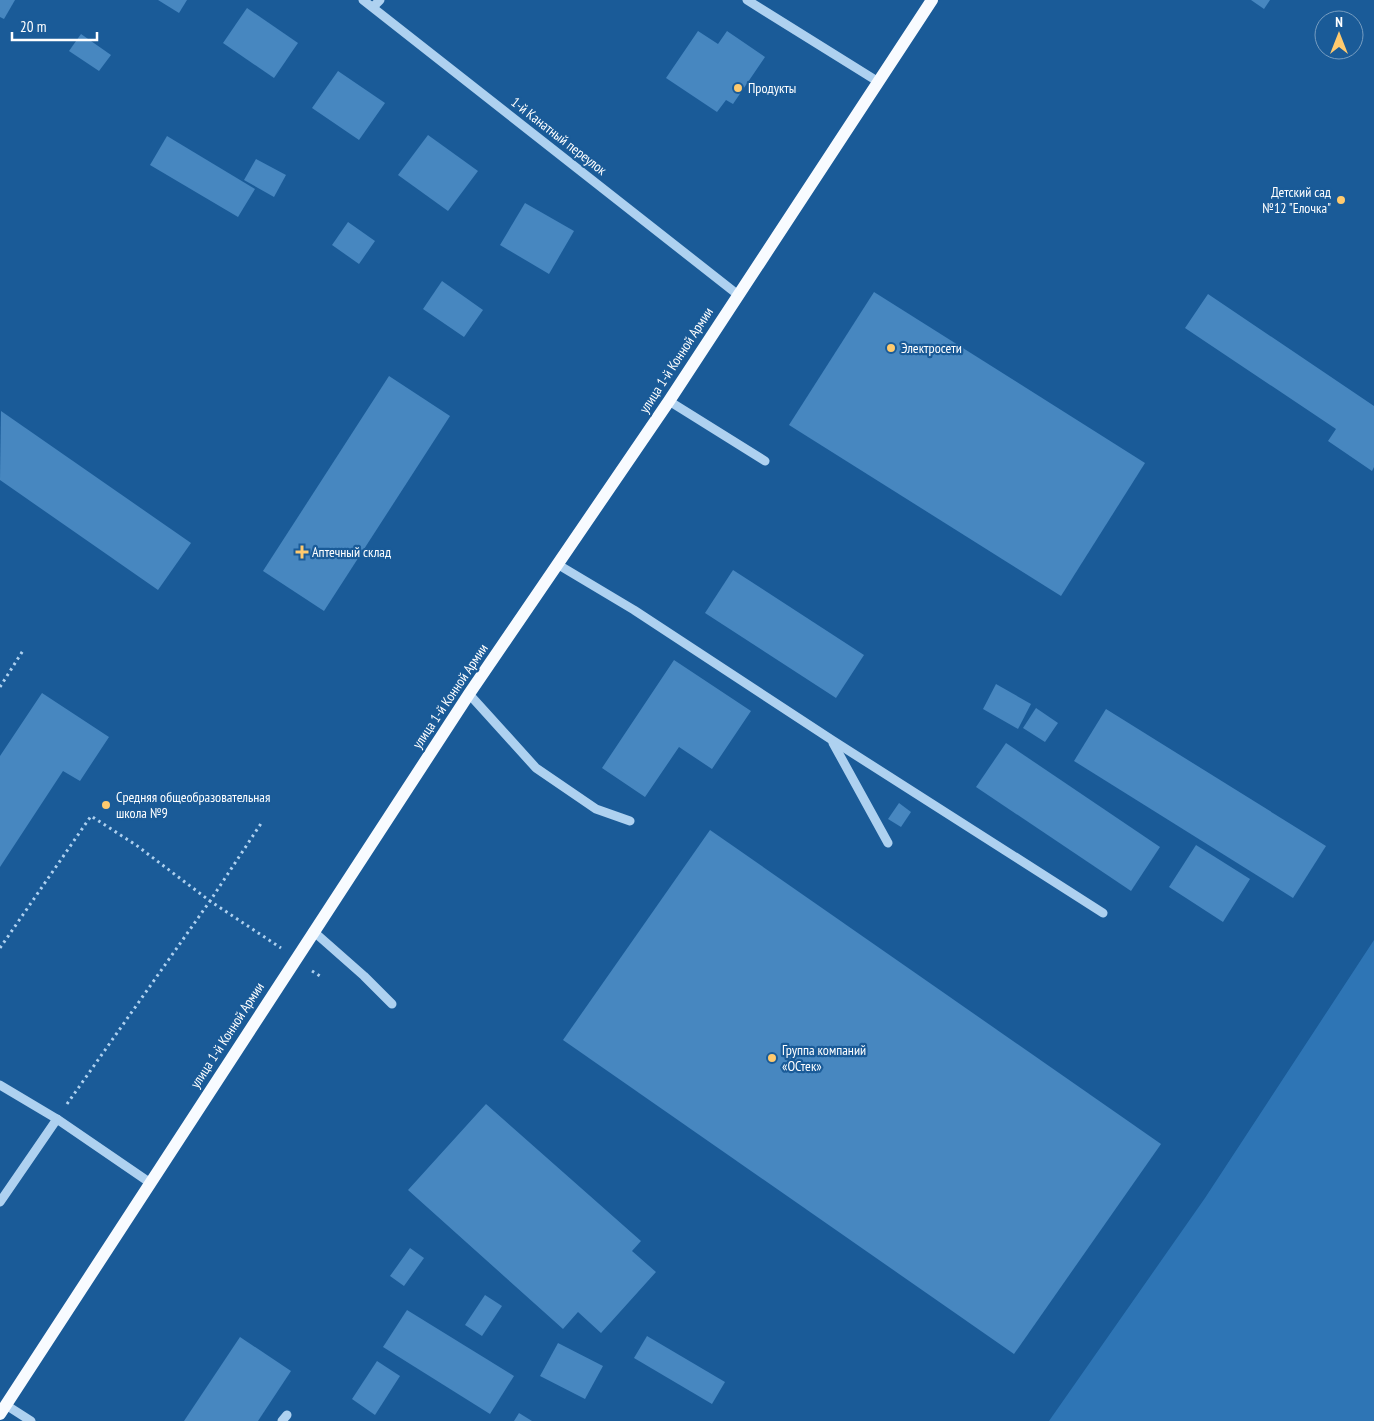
<svg xmlns="http://www.w3.org/2000/svg" width="1374" height="1421" viewBox="0 0 1374 1421" font-family="'PT Sans Narrow',sans-serif">
<rect width="100%" height="100%" fill="#1a5b98"/>
<path fill="#2e75b5" d="M1374,940v481h-325l156,-223z"/>
<g fill="#4787c0">
<path d="M0,0h15l-11,19 -4,-2z"/>
<path d="M158,0h29l-8,13z"/>
<path d="M1251,0h19l-6,9z"/>
<path d="M247,8l51,35 -24,35 -51,-35z"/>
<path d="M698,31l20,13 9,-13 38,26 -32,47 -7,-4 -9,12 -51,-34z"/>
<path d="M81,34l30,21 -12,16 -30,-20z"/>
<path d="M338,71l47,32 -26,37 -47,-32z"/>
<path d="M428,135l50,36 -30,40 -50,-36z"/>
<path d="M167,136l88,53 -17,28 -88,-52z"/>
<path d="M256,159l30,16 -12,22 -30,-17z"/>
<path d="M525,203l49,28 -25,43 -49,-29z"/>
<path d="M348,222l27,19 -16,23 -27,-19z"/>
<path d="M442,281l41,29 -19,27 -41,-28z"/>
<path d="M874,292l271,171 -84,133 -272,-171z"/>
<path d="M1208,294l166,112v61l-2,4 -44,-30 8,-12 -151,-101z"/>
<path d="M389,376l61,40 -126,195 -61,-40z"/>
<path d="M1,411l190,132 -33,47 -158,-110z"/>
<path d="M733,570l131,85 -28,43 -131,-85z"/>
<path d="M674,660l77,51 -39,58 -33,-22 -34,50 -43,-29z"/>
<path d="M996,684l35,20 -13,25 -35,-20z"/>
<path d="M42,693l67,44 -29,44 -17,-10 -63,96v-111z"/>
<path d="M1036,708l22,15 -13,19 -22,-14z"/>
<path d="M1106,709l220,137 -33,52 -219,-137z"/>
<path d="M1006,743l154,104 -29,44 -155,-104z"/>
<path d="M899,803l12,9 -10,15 -13,-8z"/>
<path d="M710,830l451,314 -147,210 -451,-314z"/>
<path d="M1196,845l54,34 -27,43 -54,-35z"/>
<path d="M486,1104l155,137 -9,10 24,21 -55,61 -23,-21 -15,17 -155,-139z"/>
<path d="M410,1248l14,10 -20,28 -14,-10z"/>
<path d="M485,1295l17,11 -20,30 -17,-11z"/>
<path d="M407,1310l107,66 -24,38 -107,-67z"/>
<path d="M647,1336l78,46 -13,22 -78,-46z"/>
<path d="M240,1337l51,34 -33,50h-74z"/>
<path d="M558,1343l45,23 -18,33 -45,-23z"/>
<path d="M377,1361l23,15 -25,39 -23,-16z"/>
<path d="M519,1413l13,8h-18z"/>
</g>
<g fill="none" stroke-linecap="round" stroke-linejoin="round">
<g stroke="#aed1f0" stroke-width="3" stroke-dasharray="2.5 4" stroke-linecap="butt">
<path d="M0,687l24,-38"/>
<path d="M0,948l91,-132 45,29 74,56 71,47"/>
<path d="M312,971l8,5"/>
<path d="M67,1104l143,-203 52,-79"/>
</g>
<g stroke="#aed1f0" stroke-width="9">
<path d="M363,0l374,294"/>
<path d="M747,0l130,81"/>
<path d="M373,7l7,-7"/>
<path d="M669,401l96,60"/>
<path d="M557,564l77,46 198,130 271,173"/>
<path d="M469,694l67,74 60,41 34,12"/>
<path d="M833,743l55,100"/>
<path d="M313,931l51,45 28,28"/>
<path d="M0,1085l57,34 92,63"/>
<path d="M0,1202l57,-83"/>
<path d="M6,1405l25,16"/>
<path d="M282,1421l5,-6"/>
</g>
<path stroke="#f8fbff" stroke-width="12" d="M0,1414l469,-720 200,-293 263,-401"/>
</g>
<g fill="#ffca6e" stroke="#1a5b98" stroke-width="2">
<circle cx="738" cy="88" r="5"/>
<circle cx="1341" cy="200" r="5"/>
<circle cx="891" cy="348" r="5"/>
<path d="M299.5 544.5h5v5h5v5h-5v5h-5v-5h-5v-5h5z"/>
<circle cx="106" cy="805" r="5"/>
<circle cx="772" cy="1058" r="5"/>
</g>
<g text-anchor="middle" dominant-baseline="central" stroke-width="4.5" stroke-linejoin="round" paint-order="stroke">
<g font-size="14" fill="#fff" stroke="#1a5b98" text-anchor="start">
<text x="748" y="88">Продукты</text>
<text x="1331" y="192" text-anchor="end">Детский сад<tspan x="1331" dy="16">№12 "Елочка"</tspan></text>
<text x="901" y="348">Электросети</text>
<text x="312" y="552">Аптечный склад</text>
<text x="116" y="797">Средняя общеобразовательная<tspan x="116" dy="16">школа №9</tspan></text>
<text x="782" y="1050">Группа компаний<tspan x="782" dy="16">«ОСтек»</tspan></text>
</g>
<g font-size="14" fill="#fff" stroke="#1a5b98">
<text transform="translate(559 136) rotate(38)">1-й Канатный переулок</text>
<text transform="translate(676 360) rotate(-57)">улица 1-й Конной Армии</text>
<text transform="translate(450 696) rotate(-56)">улица 1-й Конной Армии</text>
<text transform="translate(227 1035) rotate(-57)">улица 1-й Конной Армии</text>
</g>
</g>
<g transform="translate(1339 35)"><circle r="24" fill="#1a5b98" stroke="#769dc1"/>
<path d="M0-4L9 19L0 12L-9 19Z" fill="#ffca6e"/>
<text y="-8" font-size="14" font-weight="bold" text-anchor="middle" fill="#ffffff">N</text>
</g>
<path d="M12 32v8h85v-8" fill="none" stroke="#ffffff" stroke-width="2.5"/>
<text x="20" y="32" font-size="15" fill="#ffffff" stroke="#1a5b98" stroke-width="4" paint-order="stroke">20 m</text>
</svg>
